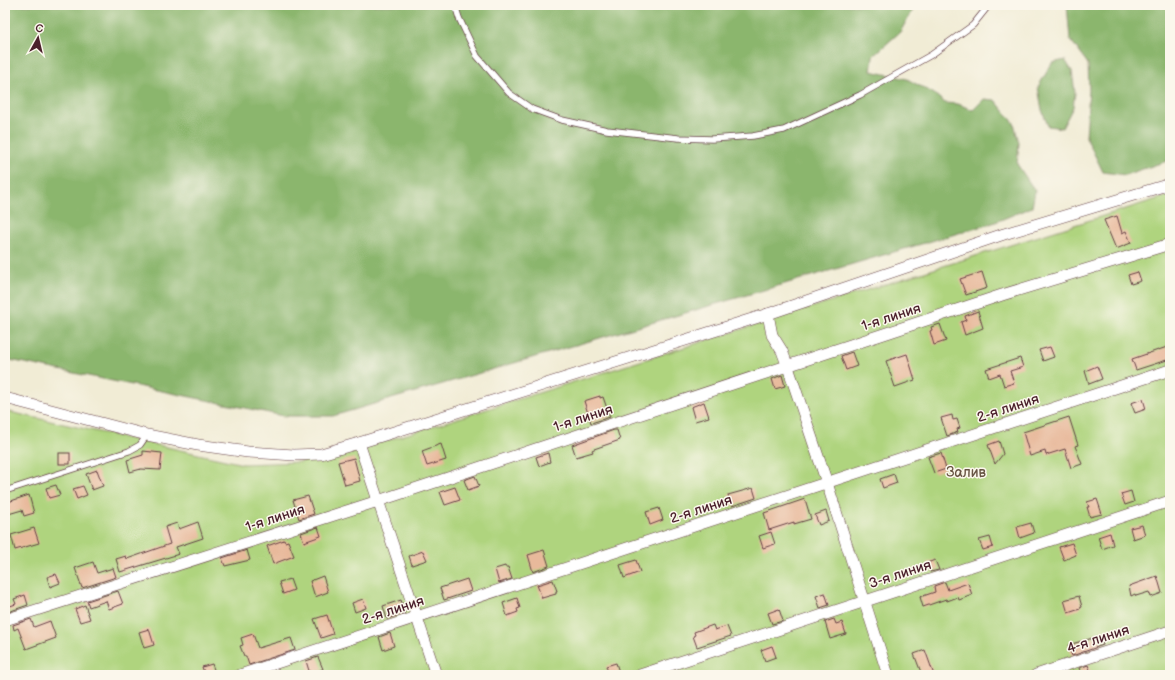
<svg xmlns="http://www.w3.org/2000/svg" width="1175" height="680" viewBox="0 0 1175 680" font-family="'Balsamiq Sans',sans-serif">
<rect width="100%" height="100%" fill="#fbf7ec"/>
<filter id="ink" filterUnits="userSpaceOnUse"><feTurbulence type="fractalNoise" baseFrequency=".025" numOctaves="2"/><feDisplacementMap in="SourceGraphic" scale="8" xChannelSelector="R" yChannelSelector="G"/><feConvolveMatrix kernelMatrix="1 2 1 2 8 2 1 2 1" color-interpolation-filters="sRGB"/></filter>
<filter id="wash" filterUnits="userSpaceOnUse"><feTurbulence type="fractalNoise" baseFrequency=".012" numOctaves="4" result="noise"/><feDisplacementMap in="SourceGraphic" scale="16" xChannelSelector="R" yChannelSelector="G"/><feGaussianBlur stdDeviation="0.9" result="paint"/><feColorMatrix in="noise" values="0 0 0 0 0 0 0 0 0 0 0 0 0 0 0 0 0 1.4 0 .05"/><feComposite in="paint" operator="in"/></filter>
<g filter="url(#wash)">
<rect width="100%" height="100%" fill="#f1ecd5"/>
<path fill="#afd47e" stroke="#7c7a54" d="M1170,195v480h-1165v-264l238,53 57,-2 66,-15z"/>
<g fill="#8bb66d" stroke="#6a6a4c">
<path d="M5,5h911l-16,27 -27,24 -2,15 36,8 26,14 12,10 13,1 15,6 11,-11 11,1 19,23 5,20 -2,21 18,27 -3,16 -39,16 -660,193h-49l-279,-57z"/>
<path d="M1067,5h103v155l-45,15 -22,-3 -17,-35 3,-48 -1,-25 -18,-25z"/>
<path d="M1065,60l7,11 3,22 -2,14 -11,21 -14,-2 -6,-16 -4,-23 14,-24z"/>
</g>
<g id="blocks">
<g fill="#e8b99b">
<path d="M1117,216l5,17 4,-2 5,12 -15,6 -12,-29z"/>
<path d="M982,272l5,16 -21,7 -6,-16z"/>
<path d="M1138,272l3,9 -10,3 -3,-9z"/>
<path d="M978,311l5,17 -18,7 -4,-13 5,-2 -1,-4z"/>
<path d="M940,324l6,17 -12,4 -4,-14 2,-1 -1,-3z"/>
<path d="M1170,346v13l-34,11 -4,-11z"/>
<path d="M1050,347l4,10 -11,4 -4,-11z"/>
<path d="M852,352l5,14 -11,4 -5,-14z"/>
<path d="M907,354l8,26 -20,7 -9,-26z"/>
<path d="M1020,358l3,9 -13,4 4,12 -10,3 -4,-12 -11,4 -3,-9z"/>
<path d="M1097,366l5,13 -13,5 -4,-13z"/>
<path d="M782,375l3,11 -10,3 -3,-10z"/>
<path d="M600,396v2l3,-1 7,20 -19,6 -7,-22z"/>
<path d="M1143,399l3,10 -11,4 -4,-10z"/>
<path d="M704,402l5,15 -14,4 -4,-14z"/>
<path d="M952,415l1,5 4,-1 3,9 -3,1 1,3 -11,4 -6,-18z"/>
<path d="M1069,417l9,28 -3,1 7,18 -11,4 -6,-19 -19,6 -1,-4 -15,5 -7,-24z"/>
<path d="M614,430h3l3,10 -26,9 -2,1 1,2 -17,5 -4,-12z"/>
<path d="M999,441l4,13 -8,10 -7,-19z"/>
<path d="M441,444l5,16 -19,6 -5,-15z"/>
<path d="M143,451l19,2 -2,17 -19,-1 -11,3 -3,-12 16,-5z"/>
<rect x="59" y="453" width="11" height="11"/>
<path d="M548,453l2,9 -11,4 -3,-9z"/>
<path d="M941,453l5,16 -12,4 -6,-16z"/>
<path d="M354,458l6,23 -15,4 -7,-23z"/>
<path d="M97,470l6,16 -11,4 -6,-16z"/>
<path d="M894,474l3,9 -14,5 -3,-9z"/>
<path d="M475,476l4,10 -11,4 -4,-10z"/>
<path d="M56,485l4,10 -11,3 -3,-10z"/>
<path d="M83,486l4,9 -10,4 -4,-10z"/>
<path d="M455,487l5,13 -15,5 -5,-13z"/>
<path d="M753,488l3,10 -24,8 -4,-11z"/>
<path d="M1131,491l3,11 -9,3 -4,-11z"/>
<path d="M29,495l5,18 -10,3 -2,-6 -17,5v-12z"/>
<path d="M308,496l6,18 -15,5 -6,-19z"/>
<path d="M805,499l6,20 -17,5v-2l-25,8 -5,-17z"/>
<path d="M1097,499l5,15 -12,3 -3,-10h2l-2,-5z"/>
<path d="M659,508l4,12 -13,5 -4,-13z"/>
<path d="M826,511l3,10 -10,4 -4,-10z"/>
<path d="M198,522l5,16 -27,9 3,7 -59,18 -4,-13 10,-3 1,3 43,-15 -5,-17 12,-4 2,6z"/>
<path d="M1031,523l3,10 -14,5 -3,-11z"/>
<path d="M1142,525l3,10 -12,4 -3,-11z"/>
<path d="M318,527l3,9 -17,6 -3,-9z"/>
<path d="M34,528l5,15 -24,7 -4,-15z"/>
<path d="M771,532l4,12 -12,4 -4,-12z"/>
<path d="M1110,533l3,12 -11,4 -4,-12z"/>
<path d="M990,537l3,10 -10,3 -4,-10z"/>
<path d="M284,540l1,2 3,-1 6,15 -21,8 -6,-18z"/>
<path d="M1072,543l4,12 -12,5 -5,-13z"/>
<path d="M247,550l3,10 -25,6 -3,-8z"/>
<path d="M544,550l5,16 -16,6 -5,-17z"/>
<path d="M423,551l4,9 -15,5 -3,-9z"/>
<path d="M636,560l4,12 -16,6 -4,-13z"/>
<path d="M935,560l4,10 -9,2 -3,-9z"/>
<path d="M93,562l4,11 16,-5 3,9 -34,11 -7,-20z"/>
<path d="M505,566v1h3l4,12 -13,4 -4,-14z"/>
<path d="M56,574l4,9 -10,4 -3,-10z"/>
<path d="M323,576l5,16 -13,5 -5,-16z"/>
<path d="M1157,576l5,17 -11,4 -2,-5 -13,4 -1,-2 -4,2 -2,-10z"/>
<path d="M290,579l4,11 -11,4 -4,-12z"/>
<path d="M467,579l4,12 -27,9 -4,-12z"/>
<path d="M553,580l4,11h-1v3l-14,4 -5,-13z"/>
<path d="M945,582l3,8 20,-7 4,12 -13,5 -1,-3 -11,4 -1,-2 -23,8 -3,-10 15,-5 -1,-6z"/>
<path d="M118,591l5,13 -14,5 -3,-8 -17,6 -2,-6z"/>
<path d="M825,593l4,12 -9,3 -4,-12z"/>
<path d="M25,595l3,10 -20,7 -1,-5 9,-3 -2,-5z"/>
<path d="M1079,596l3,11 -2,1v1l-12,4 -4,-13z"/>
<path d="M517,598l3,10 -3,1 1,3 -11,4 -4,-13z"/>
<path d="M363,599l3,9 -11,4 -3,-9z"/>
<path d="M401,600l4,13 -18,6 -4,-13z"/>
<path d="M85,605l5,14 -10,3 -5,-13z"/>
<path d="M779,609l4,12 -11,3 -4,-11z"/>
<path d="M327,615l6,19 -12,4 -7,-19z"/>
<path d="M31,619l3,8 16,-6 6,17 -30,11 -8,-21 -4,2 -1,-5z"/>
<path d="M834,619l2,5 6,-2 4,12 -16,5 -5,-17z"/>
<path d="M713,625l2,5 12,-4 4,10 -34,11 -4,-11 2,-1 -1,-3z"/>
<path d="M149,629l5,16 -10,3 -5,-16z"/>
<path d="M390,633l4,13 -11,4 -4,-13z"/>
<path d="M253,634l5,14 33,-10 4,12 -46,15 -3,-9h-2l-4,-10 3,-1 -2,-7z"/>
<path d="M1100,636l3,9 -31,11 -4,-11z"/>
<path d="M772,646l4,11 -11,4 -4,-11z"/>
<path d="M925,650l9,25h-12l-8,-21z"/>
<path d="M318,657l5,12 -13,5 -4,-13z"/>
<path d="M616,663l4,12h-11l-3,-9z"/>
<path d="M212,664l4,11h-11l-3,-8z"/>
<path d="M1088,665l4,10h-10l-3,-7z"/>
</g>
</g>
</g>
<g filter="url(#ink)">
<use href="#blocks" fill-opacity="0" stroke="#633e44" stroke-width="1"/>
<g fill="none" stroke-linecap="round" stroke-linejoin="round">
<defs>
<g id="lane">
<path d="M455,5l4,13 18,38 32,37 23,16 30,11 45,10 71,8 34,1 41,-3 31,-6 76,-35 71,-40 42,-30 16,-20"/>
<path d="M5,491l124,-40 11,-6 7,-10"/>
</g>
<g id="street">
<path d="M768,314l4,21 10,16 6,16 39,116 61,192"/>
<path d="M5,398l142,37 51,10 50,7 46,3 27,-1 38,-11 409,-129 236,-80 166,-50"/>
<path d="M359,443l77,232"/>
<path d="M5,620l373,-119 624,-206 168,-51"/>
<path d="M240,675l930,-305"/>
<path d="M640,675l530,-174"/>
<path d="M1036,675l134,-44"/>
</g>
</defs>
<use href="#lane" stroke="#633e44" stroke-width="7"/>
<use href="#street" stroke="#633e44" stroke-width="12"/>
<use href="#lane" stroke="#fff" stroke-width="5.5"/>
<use href="#street" stroke="#fff" stroke-width="11"/>
</g>
</g>
<g text-anchor="middle" dominant-baseline="central" stroke-width="3" stroke-linejoin="round" paint-order="stroke">
<g font-size="14" fill="#4a1f2b" stroke="#fbf7ec">
<text transform="translate(891 317) rotate(-18)">1-я линия</text>
<text transform="translate(1008 408) rotate(-18)">2-я линия</text>
<text transform="translate(583 418) rotate(-18)">1-я линия</text>
<text transform="translate(701 509) rotate(-18)">2-я линия</text>
<text transform="translate(275 518) rotate(-18)">1-я линия</text>
<text transform="translate(900 574) rotate(-18)">3-я линия</text>
<text transform="translate(393 610) rotate(-18)">2-я линия</text>
<text transform="translate(1098 639) rotate(-18)">4-я линия</text>
</g>
<g font-size="14" fill="#685544" stroke="#fbf7ec">
<text x="966" y="472">Залив</text>
</g>
</g>
<rect width="1175" height="680" fill="none" stroke="#fbf7ec" stroke-width="20"/>
<g transform="translate(38 38) rotate(8)" stroke="#fbf7ec" stroke-width="3" paint-order="stroke">
<path d="M0-3L7 15L0 10L-7 15Z" fill="#4a1f2b"/>
<text y="-6" font-size="11" font-weight="bold" text-anchor="middle" fill="#4a1f2b">С</text>
</g>
</svg>
